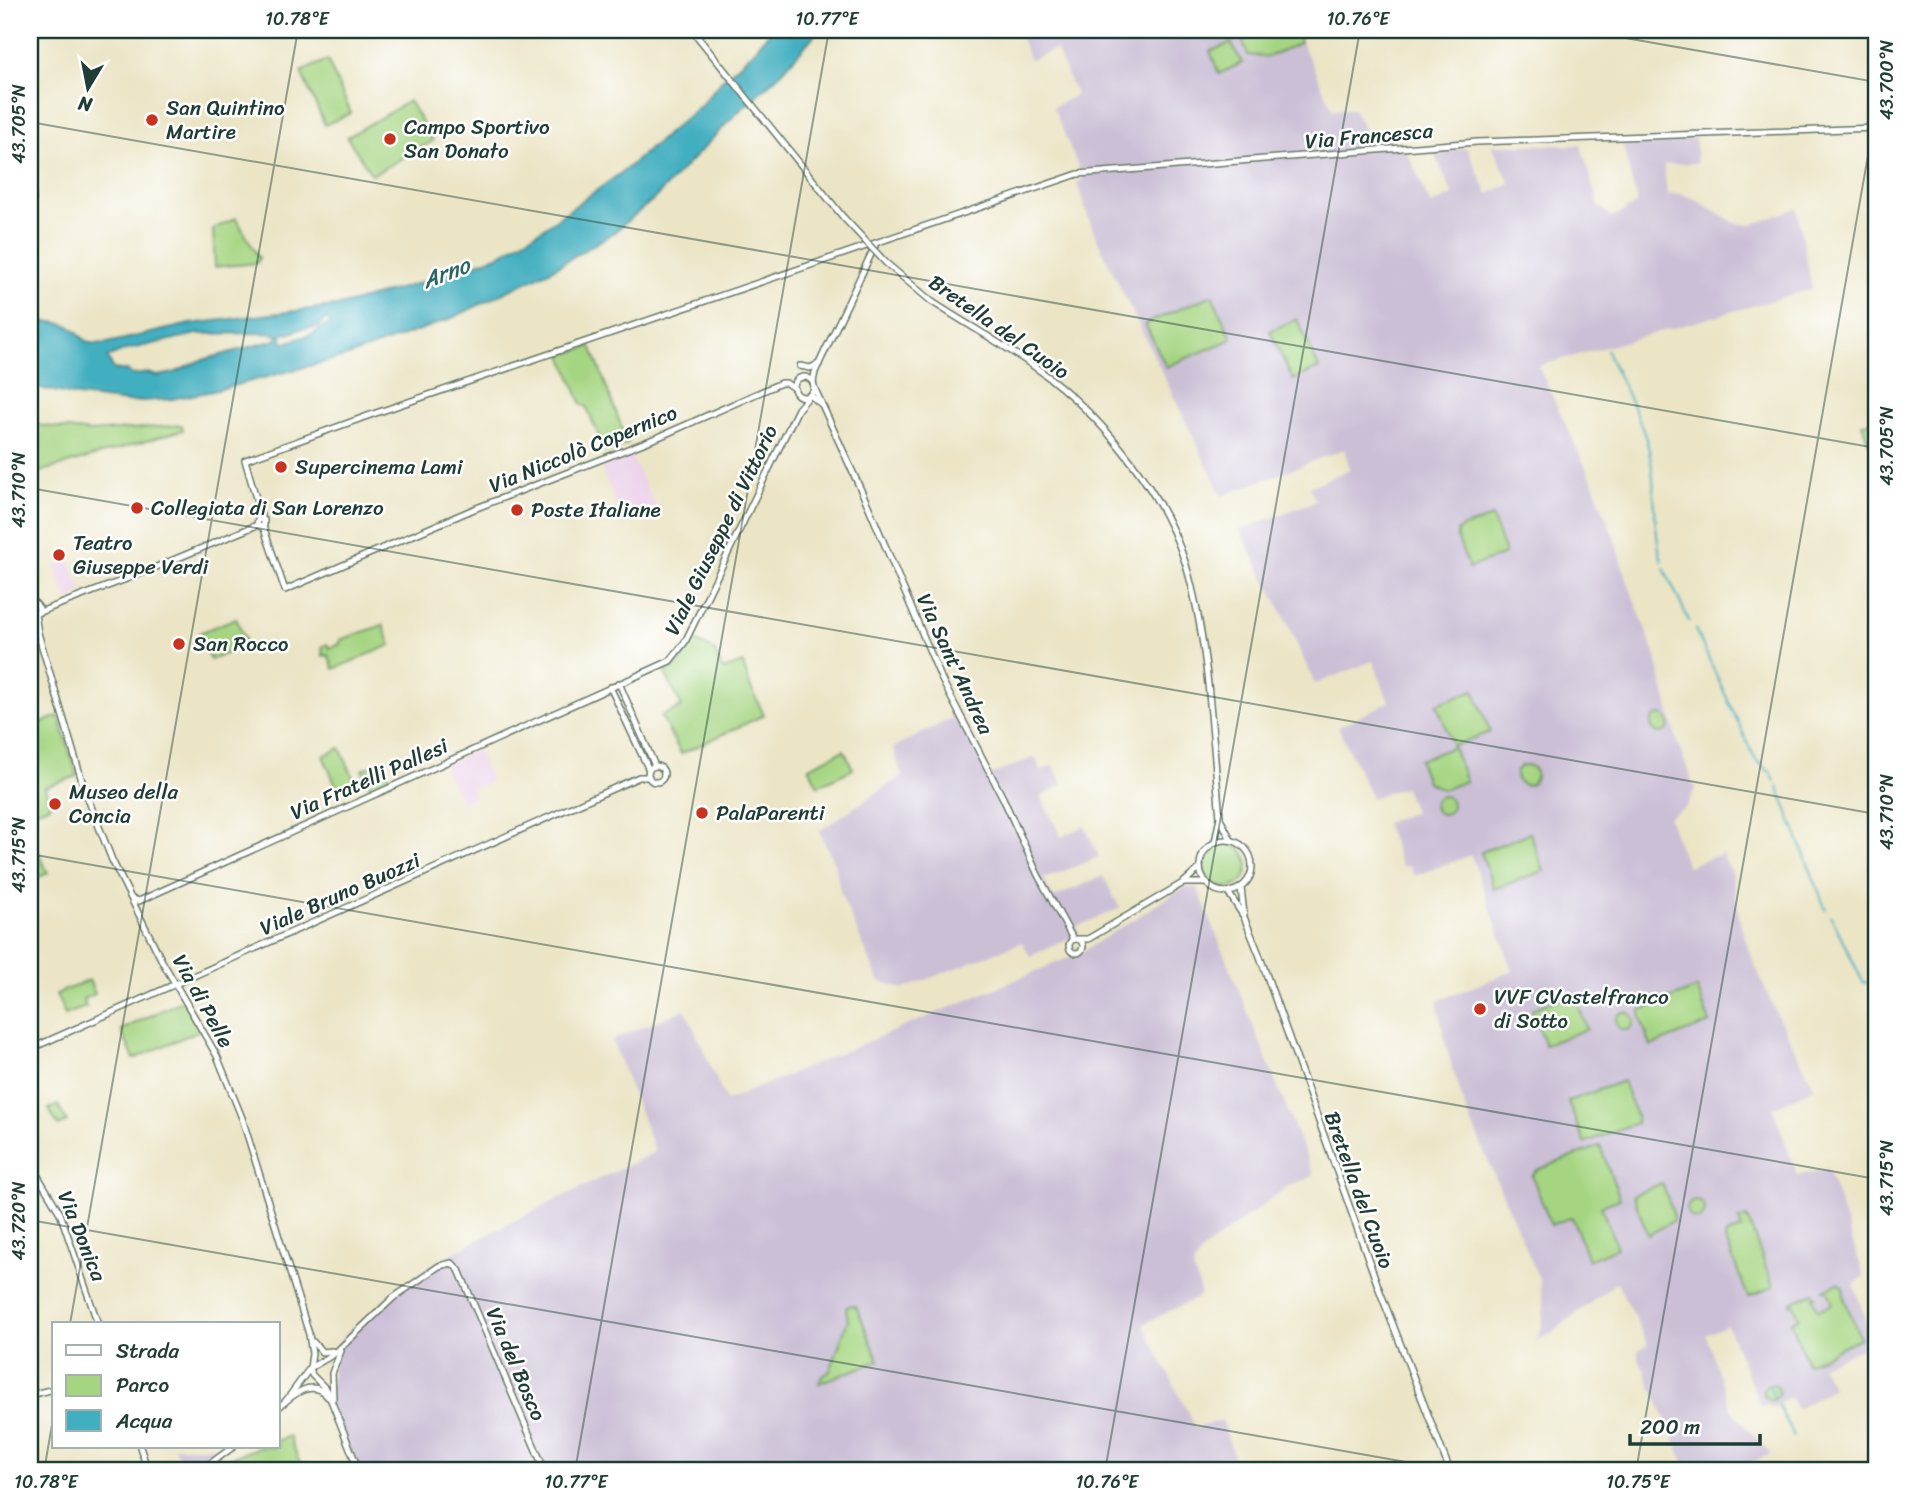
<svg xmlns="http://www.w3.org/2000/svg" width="1906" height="1501" viewBox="0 0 1906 1501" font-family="Sriracha,sans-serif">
<rect width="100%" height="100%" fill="#fff"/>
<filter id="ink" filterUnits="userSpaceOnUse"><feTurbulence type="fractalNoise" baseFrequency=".0143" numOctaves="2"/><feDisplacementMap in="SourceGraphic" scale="14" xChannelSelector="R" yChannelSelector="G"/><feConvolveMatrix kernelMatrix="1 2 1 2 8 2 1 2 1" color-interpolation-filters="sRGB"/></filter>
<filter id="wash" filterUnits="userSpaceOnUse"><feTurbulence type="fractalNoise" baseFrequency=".00686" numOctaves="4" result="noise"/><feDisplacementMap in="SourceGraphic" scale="28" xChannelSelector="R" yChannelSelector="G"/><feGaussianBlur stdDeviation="1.57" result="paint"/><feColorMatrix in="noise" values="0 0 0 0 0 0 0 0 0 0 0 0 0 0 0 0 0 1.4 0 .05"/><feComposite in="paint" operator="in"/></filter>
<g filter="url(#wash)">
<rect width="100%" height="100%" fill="#ebe5c6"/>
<g fill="#ecd1ea">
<path d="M630,454l28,57 -35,13 -22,-58z"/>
<path d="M70,561l12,33 -15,5 -12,-33z"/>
<path d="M477,750l14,31 -19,9 2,6 -13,7 -17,-37z"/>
</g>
<g fill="#cbbfd5">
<path d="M1017,30h244l-21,9 8,17 20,2 34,-15 31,67 20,-1 21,39 30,-2 27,59 22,-10 -20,-45 34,-2 21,46 22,-11 -18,-38h89l18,62 5,2 7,9 26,-14 -15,-63 73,-3 2,25 -33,2 3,30 15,-1 11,4 42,25 16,2 46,-17 15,81 -274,77 52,110 24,61 10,35 31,82 23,90 17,45 -9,18 -18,10 19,49 35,-12 10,20 8,48 10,31 25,58 40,77 -42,20 24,67 31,-6 36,107 -10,9 20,59 -53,21 12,23 -36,21 -7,-12 -16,10 -14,-2 -33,-80 -21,10 25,75 40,44 -38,17h-45l-49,-113 -1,-7 10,-6 -31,-63 -67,52 -14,7 6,-14 2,-20 -5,-28 -75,-174 -17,-55 -10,-49 76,-30 -42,-116 -57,21 -4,-11 -8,2 -17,-44 29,-11 -9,-25 -33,11 -34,-71 51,-25 -16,-41 -58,23 -30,-66 -45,-88 76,-29 -7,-14 41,-18 -6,-20 -122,47 -127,-261 -11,-30 -7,-22 6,-5 -30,-71 23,-12 -20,-46 -26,11z"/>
<path d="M956,716l33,60 46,-19 6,14 12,-6 10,20 -22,11 20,41 24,-11 14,31 -55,22 9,19 50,-22 17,32 -44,19 3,7 -49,22 -8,-14 -119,47 -24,-8 -38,-86 -6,-30 -16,-34 83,-55 -9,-28z"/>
<path d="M1185,887h12l117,289 -26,10 -84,63 -11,17 8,30 -58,28 53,104 26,-8 16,51h-883l-26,-71 7,-55 18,-19 76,-61 103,-54 122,-59 -43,-112 73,-31 41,92 342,-143 6,-1z"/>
<path d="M174,1447h51l-34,24h-9z"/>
</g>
<g fill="#a6d582" stroke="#62895b" stroke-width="2">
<path d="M1265,30h33l2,13 -32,14 -20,-2 -6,-16z"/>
<path d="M1231,43l11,20 -23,11 -9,-23z"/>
<path d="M327,60l24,53 -26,12 -24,-53z"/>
<path d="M409,101l24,40 -61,34 -25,-38z"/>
<path d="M236,218l23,40 -2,5 -42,4 -2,-38z"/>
<path d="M1212,295l20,44 -66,28 -21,-43z"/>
<path d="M1297,319l22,49 -26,12 -23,-49z"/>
<path d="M591,346l37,98 -22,8 -20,-46 -4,-1 -20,-50z"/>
<path d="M1876,419v39l-1,1 -13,-35z"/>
<path d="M30,424l60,8 92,-7 1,5 -153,45z"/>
<path d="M1492,517l13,37 -36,14 -12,-31v-5l4,-4z"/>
<path d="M236,618l11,27 -37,15 -11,-27z"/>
<path d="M383,625l8,20 -57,24 -6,-14 -5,1 -1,-9 5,-3 3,4 10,-4v-4z"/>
<path d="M693,640l21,10 9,20 20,-7 7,23 14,29 -83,39 -20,-38 21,-9 -17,-34 13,-8z"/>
<path d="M1474,690l16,42 -37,14 -16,-42z"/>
<circle cx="1660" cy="724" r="9"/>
<path d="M59,716l18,60 -32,11 5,19 -20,6v-85z"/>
<path d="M1453,747l13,34 -22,9 -17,-8 -8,-22z"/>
<path d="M340,748l17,37 -18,7 -16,-36z"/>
<path d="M844,750l9,19 -35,17 -9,-19z"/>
<path d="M382,761l9,20 -19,9 -10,-20z"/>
<circle cx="1526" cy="775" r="10"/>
<circle cx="1443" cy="805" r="9"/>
<path d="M1530,833l14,38 -50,18 -13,-37z"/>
<path d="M30,835l18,38 -18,8z"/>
<circle cx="1226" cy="866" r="22"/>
<path d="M89,980l6,14 -12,5 3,8 -21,8 -9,-21z"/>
<path d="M1697,988l13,35 -59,23 -11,-29 1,-7z"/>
<path d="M1574,993l13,36 -42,16 -13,-36z"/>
<path d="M183,1000l17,30 -66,29 -13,-29z"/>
<circle cx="1625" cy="1021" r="9"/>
<path d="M1623,1081l13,35v7l-52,20 -16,-42z"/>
<path d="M58,1105l9,17 -9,4 -9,-17z"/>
<path d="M1600,1146l20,53 -19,7 16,42 -29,12 -16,-43 -21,8 -19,-49 5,-6z"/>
<path d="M1662,1183l11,30v8l-25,14 -15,-40z"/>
<circle cx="1696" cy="1210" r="9"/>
<path d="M1747,1217l26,70 -25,10 -23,-58 1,-4 16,-6 -3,-9z"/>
<path d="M1838,1283l5,4 2,13 15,38 -53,26 -16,-43 8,-3 -5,-13h-4v-2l24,-10 2,3 -3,1 5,13 15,-6 -5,-13 -4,-1z"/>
<path d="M850,1305l6,1 23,55 -60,22 3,-8 8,-4 18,-51 -2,-12z"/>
<circle cx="1771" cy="1392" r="8"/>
<path d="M289,1436l14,35h-75l-4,-11 36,-13h18v-7z"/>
</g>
<path fill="#42afc0" stroke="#30767a" stroke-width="2" fill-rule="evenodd" d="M771,30h48l-37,42 -45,41 -83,86 -41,34 -62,37 -101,49 -102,37 -135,35 -41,8 -44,3 -50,-6 -48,-10v-64c12,0 27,-2 39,4 19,11 9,20 38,17l83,-19 153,-19 90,-26 64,-23 47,-28 81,-58 76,-65 20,-24 32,-29zM326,318l4,5 -18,11 -27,9 -3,-1 1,-9 6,1 11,-5 19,-2zM264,333l15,2 -4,5 -76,21 -25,12 -17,3 -9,-3 -15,2 -6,-4 -13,-2 -7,-11 19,-8 71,-16z"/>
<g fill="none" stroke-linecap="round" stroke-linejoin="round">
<g stroke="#42afc0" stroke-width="2">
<path d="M1607,351c13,31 34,66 42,99 8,37 3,75 13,112"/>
<path d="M1664,568l25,53"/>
<path d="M1695,629l60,130 17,15 3,7"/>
<path d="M1778,787l48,123"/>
<path d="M1831,916l32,66 13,2"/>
<path d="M1769,1385l5,12"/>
<path d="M1778,1405l16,31"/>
</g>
</g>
</g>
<g filter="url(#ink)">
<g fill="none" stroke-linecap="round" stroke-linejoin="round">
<defs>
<g id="secondary">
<path d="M30,174l3,25 -3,21"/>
<path d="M931,301c39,26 82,48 120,78 57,45 113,115 135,186 23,78 26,170 34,252l-5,25"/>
<path d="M800,366l10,2 9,-4"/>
<circle cx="804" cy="387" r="10"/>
<path d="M813,382l2,-10 60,-126"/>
<path d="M814,387l56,123 72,170 61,118 35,77 35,64"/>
<path d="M262,519l-17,-59 131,-47 702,-239 399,-32 399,-14"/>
<path d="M263,526l22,64 189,-81 187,-73 120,-53h5l9,6"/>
<path d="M30,603h5l4,5 -2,5 -7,1"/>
<path d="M37,613l105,-40 115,-48 4,2 3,-2v-5l-6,-1 -1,6"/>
<path d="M35,614l3,19 47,158 27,69 50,101 55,95 25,62 67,216 3,20 -2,14 2,7 15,15 32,81"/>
<path d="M619,683l36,83"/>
<path d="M610,687l39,83"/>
<circle cx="656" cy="774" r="8"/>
<path d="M1220,818l11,22"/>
<circle cx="1226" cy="866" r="26"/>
<path d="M1183,883h23"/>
<path d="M1241,888l3,26"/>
<path d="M1228,892l16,25 15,37 120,335 71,182"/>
<path d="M132,899l7,2 531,-240 15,-19 113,-233 12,-14 11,9"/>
<circle cx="1076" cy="946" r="7"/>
<path d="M1078,939h10l95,-56 17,-15"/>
<path d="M30,1049l609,-272h10"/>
<path d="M30,1163l30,50 38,111"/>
<path d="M313,1342l9,10 10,-1"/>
<path d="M30,1395l24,-6"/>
<path d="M333,1398l-1,-25 9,-22"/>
<path d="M285,1402l25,-34 24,-14 59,-56 46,-32 13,-3 7,7 86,201"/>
<path d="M278,1408c14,-13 35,-31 50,-11"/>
<path d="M140,1447l8,24"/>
<path d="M200,1471l33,-24"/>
</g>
</defs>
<use href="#secondary" stroke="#667867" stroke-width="8"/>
<use href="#secondary" stroke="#fff" stroke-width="5"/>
<defs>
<path id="secondary-bridge" d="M692,30l151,187 43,46 45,38"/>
</defs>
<use href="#secondary-bridge" stroke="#667867" stroke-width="8" stroke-linecap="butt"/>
<use href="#secondary-bridge" stroke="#fff" stroke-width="5"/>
</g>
</g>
<path fill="none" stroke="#1f3d34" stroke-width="2" stroke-opacity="0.45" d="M1580,30l296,52M30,122l1846,326M30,488l1846,326M30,854l1846,325M30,1220l1427,251M70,1324l228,-1294M44,1471l10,-58M575,1471l254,-1441M1105,1471l255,-1441M1636,1471l240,-1361"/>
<g fill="#c8321e" stroke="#fff" stroke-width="2.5">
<circle cx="152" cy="120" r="7"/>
<circle cx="390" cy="139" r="7"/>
<circle cx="281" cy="467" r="7"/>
<circle cx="137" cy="508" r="7"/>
<circle cx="517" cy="510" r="7"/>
<circle cx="59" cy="555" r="7"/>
<circle cx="179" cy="644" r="7"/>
<circle cx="55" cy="804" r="7"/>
<circle cx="702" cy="813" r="7"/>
<circle cx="1480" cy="1009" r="7"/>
</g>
<g text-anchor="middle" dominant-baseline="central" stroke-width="5" stroke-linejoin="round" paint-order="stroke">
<g font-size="21" fill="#1f3d34" stroke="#fff" text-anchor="start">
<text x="166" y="108">San Quintino<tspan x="166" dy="24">Martire</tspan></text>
<text x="404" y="127">Campo Sportivo<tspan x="404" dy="24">San Donato</tspan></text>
<text x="295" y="467">Supercinema Lami</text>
<text x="151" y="508">Collegiata di San Lorenzo</text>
<text x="531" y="510">Poste Italiane</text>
<text x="73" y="543">Teatro<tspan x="73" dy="24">Giuseppe Verdi</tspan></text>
<text x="193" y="644">San Rocco</text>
<text x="69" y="792">Museo della<tspan x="69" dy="24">Concia</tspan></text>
<text x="716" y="813">PalaParenti</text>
<text x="1494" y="997">VVF CVastelfranco<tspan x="1494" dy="24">di Sotto</tspan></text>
</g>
<g font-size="21" fill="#1f3d34" stroke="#fff">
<text transform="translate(1369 136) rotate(-5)">Via Francesca</text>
<text transform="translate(999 327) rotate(35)">Bretella del Cuoio</text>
<text transform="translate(583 449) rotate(-22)">Via Niccolò Copernico</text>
<text transform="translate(721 530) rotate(-64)">Viale Giuseppe di Vittorio</text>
<text transform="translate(955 664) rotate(65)">Via Sant'Andrea</text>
<text transform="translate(369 779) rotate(-24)">Via Fratelli Pallesi</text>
<text transform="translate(340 894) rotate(-24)">Viale Bruno Buozzi</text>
<text transform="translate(203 1001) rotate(61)">Via di Pelle</text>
<text transform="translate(1359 1190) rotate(70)">Bretella del Cuoio</text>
<text transform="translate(82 1236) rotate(68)">Via Donica</text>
<text transform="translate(516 1364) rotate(67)">Via del Bosco</text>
</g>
<g font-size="23" font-style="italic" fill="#2b6565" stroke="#fff">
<text transform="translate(446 273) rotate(-21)">Arno</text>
</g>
</g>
<rect width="1906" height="1501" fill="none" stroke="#fff" stroke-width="77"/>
<rect x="52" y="1322" width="228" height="126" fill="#ffffff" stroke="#a5b1ae" stroke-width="2"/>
<rect x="66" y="1345" width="35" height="10" fill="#ffffff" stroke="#a5b1ae" stroke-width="2"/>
<text x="116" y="1358" font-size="21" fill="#1f3d34">Strada</text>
<rect x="66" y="1375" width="35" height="21" fill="#a6d582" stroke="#a5b1ae" stroke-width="2"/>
<text x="116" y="1392" font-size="21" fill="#1f3d34">Parco</text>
<rect x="66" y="1410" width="35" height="21" fill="#42afc0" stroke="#a5b1ae" stroke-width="2"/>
<text x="116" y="1428" font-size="21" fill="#1f3d34">Acqua</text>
<g transform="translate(88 88) rotate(190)" stroke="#ffffff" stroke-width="5" paint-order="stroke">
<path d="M0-5L12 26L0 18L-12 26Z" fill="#1f3d34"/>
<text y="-10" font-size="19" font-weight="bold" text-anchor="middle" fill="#1f3d34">N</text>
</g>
<path d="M1630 1434v10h130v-10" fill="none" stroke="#1f3d34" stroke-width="3.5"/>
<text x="1640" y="1434" font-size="21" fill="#1f3d34" stroke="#ffffff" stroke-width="5" paint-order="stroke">200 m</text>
<rect x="38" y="38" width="1830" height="1424" fill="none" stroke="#1f3d34" stroke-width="2.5"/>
<g font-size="18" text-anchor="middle" fill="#1f3d34">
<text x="297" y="25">10.78°E</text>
<text x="827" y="25">10.77°E</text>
<text x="1358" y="25">10.76°E</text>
<text transform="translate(1887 80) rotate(-90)" y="6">43.700°N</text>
<text transform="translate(19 124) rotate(-90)" y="6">43.705°N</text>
<text transform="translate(1887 446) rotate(-90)" y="6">43.705°N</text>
<text transform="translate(19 490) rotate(-90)" y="6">43.710°N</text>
<text transform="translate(1887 812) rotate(-90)" y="6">43.710°N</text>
<text transform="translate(19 855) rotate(-90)" y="6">43.715°N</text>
<text transform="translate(1887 1178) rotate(-90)" y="6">43.715°N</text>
<text transform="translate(19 1221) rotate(-90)" y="6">43.720°N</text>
<text x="46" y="1488">10.78°E</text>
<text x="576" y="1488">10.77°E</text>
<text x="1107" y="1488">10.76°E</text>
<text x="1638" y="1488">10.75°E</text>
</g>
</svg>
